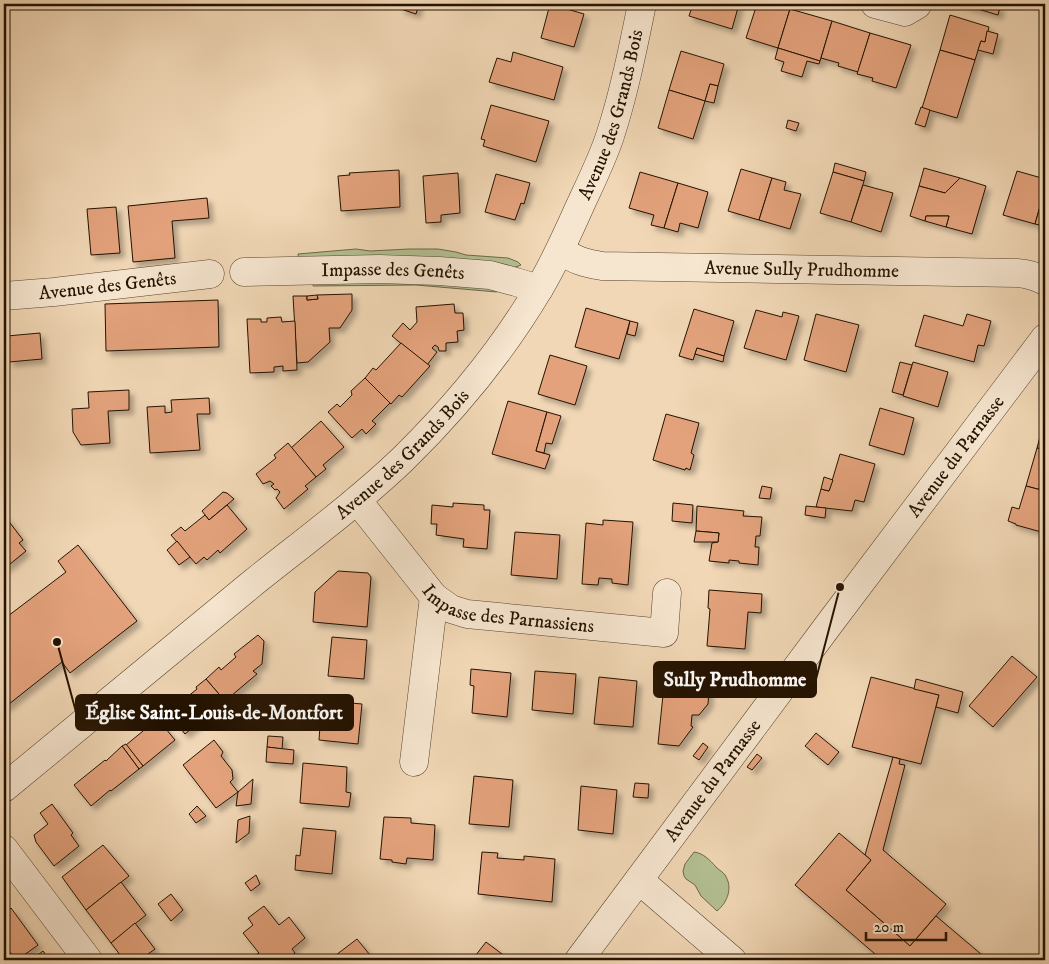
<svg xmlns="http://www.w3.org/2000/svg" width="1049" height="964" viewBox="0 0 1049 964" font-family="'IM FELL DW Pica',serif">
<defs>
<filter id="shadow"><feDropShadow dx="4.5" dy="4.5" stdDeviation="2.5" flood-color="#0004"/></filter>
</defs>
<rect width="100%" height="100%" fill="#f1d7b5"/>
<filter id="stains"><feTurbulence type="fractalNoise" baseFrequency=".004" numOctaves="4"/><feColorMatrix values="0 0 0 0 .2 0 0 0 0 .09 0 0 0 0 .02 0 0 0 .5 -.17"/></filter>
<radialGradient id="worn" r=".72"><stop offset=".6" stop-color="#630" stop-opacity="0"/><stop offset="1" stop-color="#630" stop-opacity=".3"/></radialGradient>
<g fill="#b3bf92" stroke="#6b6849">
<path d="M356,249l14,2 39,-2h29l18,3 10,3 42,3 10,4 3,3 -8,3 -214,-6 -1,-8z"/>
<path d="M313,280l158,2 26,9v1l-81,-7 -103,1z"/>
<path d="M694,852c9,1 16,8 22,15 3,3 7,5 9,8 8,12 3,27 -8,36l-16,-15 -6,-11 -9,-6 -2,-3 -1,-5 2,-7z"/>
</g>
<g fill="#e3a27c" stroke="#231200" filter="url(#shadow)">
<path d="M400,4h19l-3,10 -15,-5z"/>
<path d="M550,4l34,10 -10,33 -33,-9z"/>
<path d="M693,4h46l-7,25 -43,-13z"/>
<path d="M757,4h16l17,5 -12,39 -32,-10z"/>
<path d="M961,4h29l10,3 -2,8z"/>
<path d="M790,9l42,12 -12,40 -42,-13z"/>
<path d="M950,15l39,12 -4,15 -4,-1 -6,19 -35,-10z"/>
<path d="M832,21l38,12 -12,39 -20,-6 1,-3 -18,-5z"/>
<path d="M987,31l11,3 -5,20 -15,-4 3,-9 4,1z"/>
<path d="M870,33l41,12 -15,43 -24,-7 1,-3 -16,-4z"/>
<path d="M778,48l42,13 -1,3 -12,-3 -5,16 -21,-6 3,-9 -9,-3z"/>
<path d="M940,50l35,10 -18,58 -35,-10z"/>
<path d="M681,51l43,13 -6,22 -8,-2 -5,17 -36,-11z"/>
<path d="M513,52l50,15 -9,33 -65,-18 8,-24 14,4z"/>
<path d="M710,84l8,2 -4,17 -9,-2z"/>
<path d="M669,90l36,11 -12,38 -35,-11z"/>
<path d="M491,105l58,16 -13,41 -53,-16 2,-6 -4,-1z"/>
<path d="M921,107l9,3 -5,17 -10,-3z"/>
<path d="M788,120l11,3 -3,8 -10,-3z"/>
<path d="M835,163l31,9 -2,9 -31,-9z"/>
<path d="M924,168l36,10 -15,15 -26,-7z"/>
<path d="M741,169l31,9 -13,42 -31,-9z"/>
<path d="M399,170l1,37 -59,4 -3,-35 12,-1 -1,-2z"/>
<path d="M1017,171l28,8v10l-10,35 -32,-9z"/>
<path d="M640,172l38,11 -14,45 -13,-3 3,-10 -25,-7z"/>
<path d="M833,172l31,9 -13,41 -31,-9z"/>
<path d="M458,173l2,40 -19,2v7l-15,1 -3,-47z"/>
<path d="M496,174l34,9 -6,21 -3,-1 -6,17 -30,-8z"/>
<path d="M772,178l14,4 -2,8 17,4 -11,35 -31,-9z"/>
<path d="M960,178l26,8 -14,48 -26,-7 3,-11h-23l-1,5 -15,-5 9,-30 26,7z"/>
<path d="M678,183l30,9 -10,36 -18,-5 -2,9 -14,-4z"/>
<path d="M863,185l30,8 -12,39 -30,-10z"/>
<path d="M1045,189v37l-10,-2z"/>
<path d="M207,198l2,20 -37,3 3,37 -42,4 -5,-56z"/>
<path d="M116,207l4,46 -29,2 -4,-46z"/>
<path d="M926,216h23l-3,11 -21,-6z"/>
<path d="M352,294v16l-12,18h-11l1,14 -22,20 -11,1 -4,-67h14v4l11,-1 -1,-4z"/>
<path d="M317,295l1,4 -11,1v-4z"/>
<path d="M218,300l1,47 -113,4 -1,-47z"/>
<path d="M454,304l1,9h8l1,17 -7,1 1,11 -12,1v8h-7l-1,-4 -3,-2 -3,3 5,4 -10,13 -35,-29 11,-13 7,7 7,-8 -1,-15z"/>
<path d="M586,308l44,13 -11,38 -44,-12z"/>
<path d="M694,309l40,12 -10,35 -27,-8 -4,12 -14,-4z"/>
<path d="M756,310l26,7 1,-5 16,4 -13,44 -42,-12z"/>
<path d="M816,314l43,11 -13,47 -42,-12z"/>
<path d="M967,314l24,7 -7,25 -6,-1 -4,17 -59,-16 9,-31 39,11z"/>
<path d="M281,317l1,5 13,-1 2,49 -14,1v-5l-9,1v5l-24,1 -3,-54h14v3h6v-4z"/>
<path d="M630,321l8,2 -3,13 -8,-2z"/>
<path d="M40,333l2,26 -33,3 -2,-26z"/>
<path d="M401,343l29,23 -28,31 -3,-2 -8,9 -26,-26 8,-10 3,2z"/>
<path d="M697,348l27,8 -1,6 -28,-8z"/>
<path d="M550,355l37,11 -12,39 -37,-11z"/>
<path d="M900,362l12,3 -9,30 -11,-3z"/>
<path d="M913,362l35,10 -10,35 -35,-11z"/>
<path d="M365,378l25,25 -18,18 4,3 -10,10 -4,-5 -10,9 -24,-26 9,-8 3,3 12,-12 -1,-4z"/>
<path d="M129,390v20l-21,1 2,32 -29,2 -8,-13 -1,-23 17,-1 -1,-16z"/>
<path d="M209,398l1,16h-13l3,36 -50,3 -3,-46 18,-1v7l7,-1 -1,-12z"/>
<path d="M508,401l39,11 -11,39 14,4 -5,14 -53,-15z"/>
<path d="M880,408l34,10 -10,37 -35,-10z"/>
<path d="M547,412l14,4 -9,28 -6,-1 -2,10 -8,-2z"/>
<path d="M666,414l33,9 -8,30 3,2 -4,15 -4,-2 -1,2 -32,-10z"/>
<path d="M1045,418v32l-8,-2z"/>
<path d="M321,421l23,26 -21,18 3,4 -10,8 -25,-29z"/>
<path d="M288,443l28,34 -11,9 3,3 -24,20 -8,-11 4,-6 -3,-3 -2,1 -4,-4 3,-2 -4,-3 -7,3 -7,-10 20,-16 -2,-3z"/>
<path d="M1037,448l8,2v41l-19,-5z"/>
<path d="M840,454l35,10 -11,38 -9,-2 -3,11 -36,-4 5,-18 8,2z"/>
<path d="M824,477l9,3 -4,11 -8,-2z"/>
<path d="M762,486l10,2 -2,11 -11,-1z"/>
<path d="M1026,486l19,5v42l-29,-8v-1l-8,-3 4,-14 7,2z"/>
<path d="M223,492l4,1 7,6 -25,21 -7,-9z"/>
<path d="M453,503l31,2v5h6l-3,39 -24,-2 1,-8 -28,-4 1,-11h-6l1,-19 21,2z"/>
<path d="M673,503l20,2 -1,18 -20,-2z"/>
<path d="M227,505l20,24 -27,24 -2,-3 -11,10 -3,-3 -8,7 -25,-29 10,-8 4,4 20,-16 4,5z"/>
<path d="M697,506l47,5 -1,5 19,1 -2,19h-4l-1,11h4l-1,18 -19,-2v-2l-10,-1v3l-20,-2 3,-18 6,-1 1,-9 -23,-2z"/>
<path d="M806,506l20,2 -1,10 -20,-3z"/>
<path d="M4,515l19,25 -4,3 7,8 -22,18z"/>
<path d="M603,520l30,2 -5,63 -16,-2v-4l-13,-1 -1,7 -16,-1 4,-61 17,2z"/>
<path d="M696,531l23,2 -1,9h-24z"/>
<path d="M515,532l45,3 -3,44 -46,-4z"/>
<path d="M177,541l13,16 -11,8 -12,-15z"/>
<path d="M78,545l59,76 -67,52 -8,-11 -58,46v-89l62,-47 -8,-11z"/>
<path d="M338,571l30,2 3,4 -4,50 -54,-5 2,-30z"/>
<path d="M709,590l53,4 -1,19 -13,-1 -3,37 -38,-3 3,-37 -2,-1z"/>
<path d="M258,635l6,6 -2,23 -9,7 4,3 -32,27 -19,-22 13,-12 2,3 15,-13 -2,-3z"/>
<path d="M332,637l35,3 -3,39 -36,-3z"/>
<path d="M1012,656l25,21 -44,50 -24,-21z"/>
<path d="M471,669l40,4 -4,44 -35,-4 2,-27 -4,-1z"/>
<path d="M535,671l41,3 -3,40 -41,-4z"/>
<path d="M665,675l45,4 -2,25 -9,11h-7l-1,11 2,1 -14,19 -21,-2z"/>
<path d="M599,677l38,4 -4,46 -39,-3z"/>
<path d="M871,677l68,18 -18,69 -69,-17z"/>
<path d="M206,679l19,22 -40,33 -19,-24 13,-10 2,2 16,-13 -1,-2z"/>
<path d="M916,679l47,13 -5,21 -22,-6 3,-12 -25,-6z"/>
<path d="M329,701l33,3 -4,40 -39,-4 1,-14h7z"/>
<path d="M157,718l18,22 -32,26 -17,-21 17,-14 -1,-2z"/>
<path d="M816,733l23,19 -11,13 -23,-19z"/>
<path d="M268,736l15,1 -1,12 -15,-2z"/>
<path d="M214,740l9,12 -2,4 11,14 1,9 -3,3 8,10 -22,16 -33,-43z"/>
<path d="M703,743l5,4 -9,13 -6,-4z"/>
<path d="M126,744l17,22 -4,3 -17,-23z"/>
<path d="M122,746l17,23 -28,22 -1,-1 -19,16 -17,-21 31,-25 1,1z"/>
<path d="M267,747l27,3 -1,14 -27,-2z"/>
<path d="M757,754l5,4 -10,12 -5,-3z"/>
<path d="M893,757l7,2 -1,5 6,1 -22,85 63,54 -36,42 -64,-56 25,-30 -6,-5z"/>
<path d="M303,763l44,4 -1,25 5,1 -2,14 -49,-4z"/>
<path d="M474,776l39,4 -4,47 -40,-3z"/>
<path d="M253,779l-2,25 -15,2 2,-14z"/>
<path d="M635,783l14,1 -1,14 -15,-1z"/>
<path d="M581,786l36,4 -4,44 -35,-4z"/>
<path d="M52,804l21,29 -2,2 8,11 -25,20 -18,-24 -2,-7 14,-11 -8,-11z"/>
<path d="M197,806l9,10 -10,7 -7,-9z"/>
<path d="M250,816l-1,17 -13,10 2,-23z"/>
<path d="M384,817l27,1v5l24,2 -2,35 -26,-2 -1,6 -14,-2v-2l-12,-1z"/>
<path d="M303,828l33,3 -4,43 -37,-4 1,-15 4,1z"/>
<path d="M839,833l32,27 -25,30 64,56 26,-30 52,44h-106l-87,-75z"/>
<path d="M103,845l26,31 -43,34 -24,-33z"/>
<path d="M482,852l16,1 -1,5 27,2v-4l31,3 -3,43 -74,-8z"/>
<path d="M256,875l4,9 -9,7 -6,-8z"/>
<path d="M121,882l25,33 -35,28 -25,-33z"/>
<path d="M171,894l12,16 -12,11 -13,-17z"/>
<path d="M264,906l15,19 10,-8 16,21 -13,11 3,4 -9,7h-24l-5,-6 2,-1 -16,-20 10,-8 -5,-7z"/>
<path d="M11,908l27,37 -21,15h-1l-12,-15v-31z"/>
<path d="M135,923l20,26 -15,11h-16l-13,-17z"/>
<path d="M357,939l17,21h-40l-2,-2z"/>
<path d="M486,942l24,18h-38z"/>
<path d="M43,951l7,9h-19z"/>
<path d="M652,954l9,6h-13z"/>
</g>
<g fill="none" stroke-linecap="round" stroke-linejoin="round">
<defs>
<g id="minor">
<path d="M875,4l30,8 12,-7"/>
<path id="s1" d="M560,250c14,10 24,13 42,16l415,7c11,1 19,3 28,8"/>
<path id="s2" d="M244,272l135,-3 60,2 51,4 26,7 23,7"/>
<path id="s3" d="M4,296l50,-4 156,-18"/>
<path id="s4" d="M357,500l77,97 17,12 16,5 197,19 3,-40"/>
<path d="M414,762l20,-165"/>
<path id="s5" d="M4,788c83,-69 167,-137 250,-206 50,-40 103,-79 149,-123 52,-51 100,-109 137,-172 15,-25 27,-52 39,-79 11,-24 23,-48 31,-72 14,-43 23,-88 32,-132"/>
<path d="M4,849l84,111"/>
<path d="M639,880l93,80"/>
<path id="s6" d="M579,960l251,-337 215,-285"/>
</g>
</defs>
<use href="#minor" stroke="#56432d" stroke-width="29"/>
<use href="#minor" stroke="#f6e5cf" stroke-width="28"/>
</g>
<g text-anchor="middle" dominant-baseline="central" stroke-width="4" stroke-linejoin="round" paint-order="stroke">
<g font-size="19" fill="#231200" stroke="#f6e5cf">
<text stroke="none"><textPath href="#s5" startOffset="925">Avenue des Grands Bois</textPath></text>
<text stroke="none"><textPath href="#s1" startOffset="245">Avenue Sully Prudhomme</textPath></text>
<text stroke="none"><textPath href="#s2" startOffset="149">Impasse des Genêts</textPath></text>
<text stroke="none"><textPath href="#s3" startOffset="104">Avenue des Genêts</textPath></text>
<text stroke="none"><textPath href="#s5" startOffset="520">Avenue des Grands Bois</textPath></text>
<text stroke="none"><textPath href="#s6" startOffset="629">Avenue du Parnasse</textPath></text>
<text stroke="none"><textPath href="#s4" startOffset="200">Impasse des Parnassiens</textPath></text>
<text stroke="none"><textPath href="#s6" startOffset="224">Avenue du Parnasse</textPath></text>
</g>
</g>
<path fill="none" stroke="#231200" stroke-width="2" d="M840 587L816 679M57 642L76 712"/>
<g fill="#231200" stroke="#f6e5cf" stroke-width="2">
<circle cx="840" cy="587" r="5"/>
<circle cx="57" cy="642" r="5"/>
</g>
<g fill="#231200" stroke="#231200" stroke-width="2">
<rect x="654" y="662" width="162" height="35" rx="5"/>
<rect x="76" y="695" width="277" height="35" rx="5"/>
</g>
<g font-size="20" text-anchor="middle" font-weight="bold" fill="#fff">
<text x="735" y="686">Sully Prudhomme</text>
<text x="214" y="719">Église Saint-Louis-de-Montfort</text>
</g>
<rect width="1049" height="964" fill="none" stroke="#f1d7b5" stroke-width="20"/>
<rect x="5" y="5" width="1039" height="954" fill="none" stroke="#231200" stroke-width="2.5"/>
<rect x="10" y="10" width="1029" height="944" fill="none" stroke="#231200"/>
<path d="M866 932v8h80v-8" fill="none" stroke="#231200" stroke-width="2.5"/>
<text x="874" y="932" font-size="15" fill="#231200" stroke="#f6e5cf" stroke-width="4" paint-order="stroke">20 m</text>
<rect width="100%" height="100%" filter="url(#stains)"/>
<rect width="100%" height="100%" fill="url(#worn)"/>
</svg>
